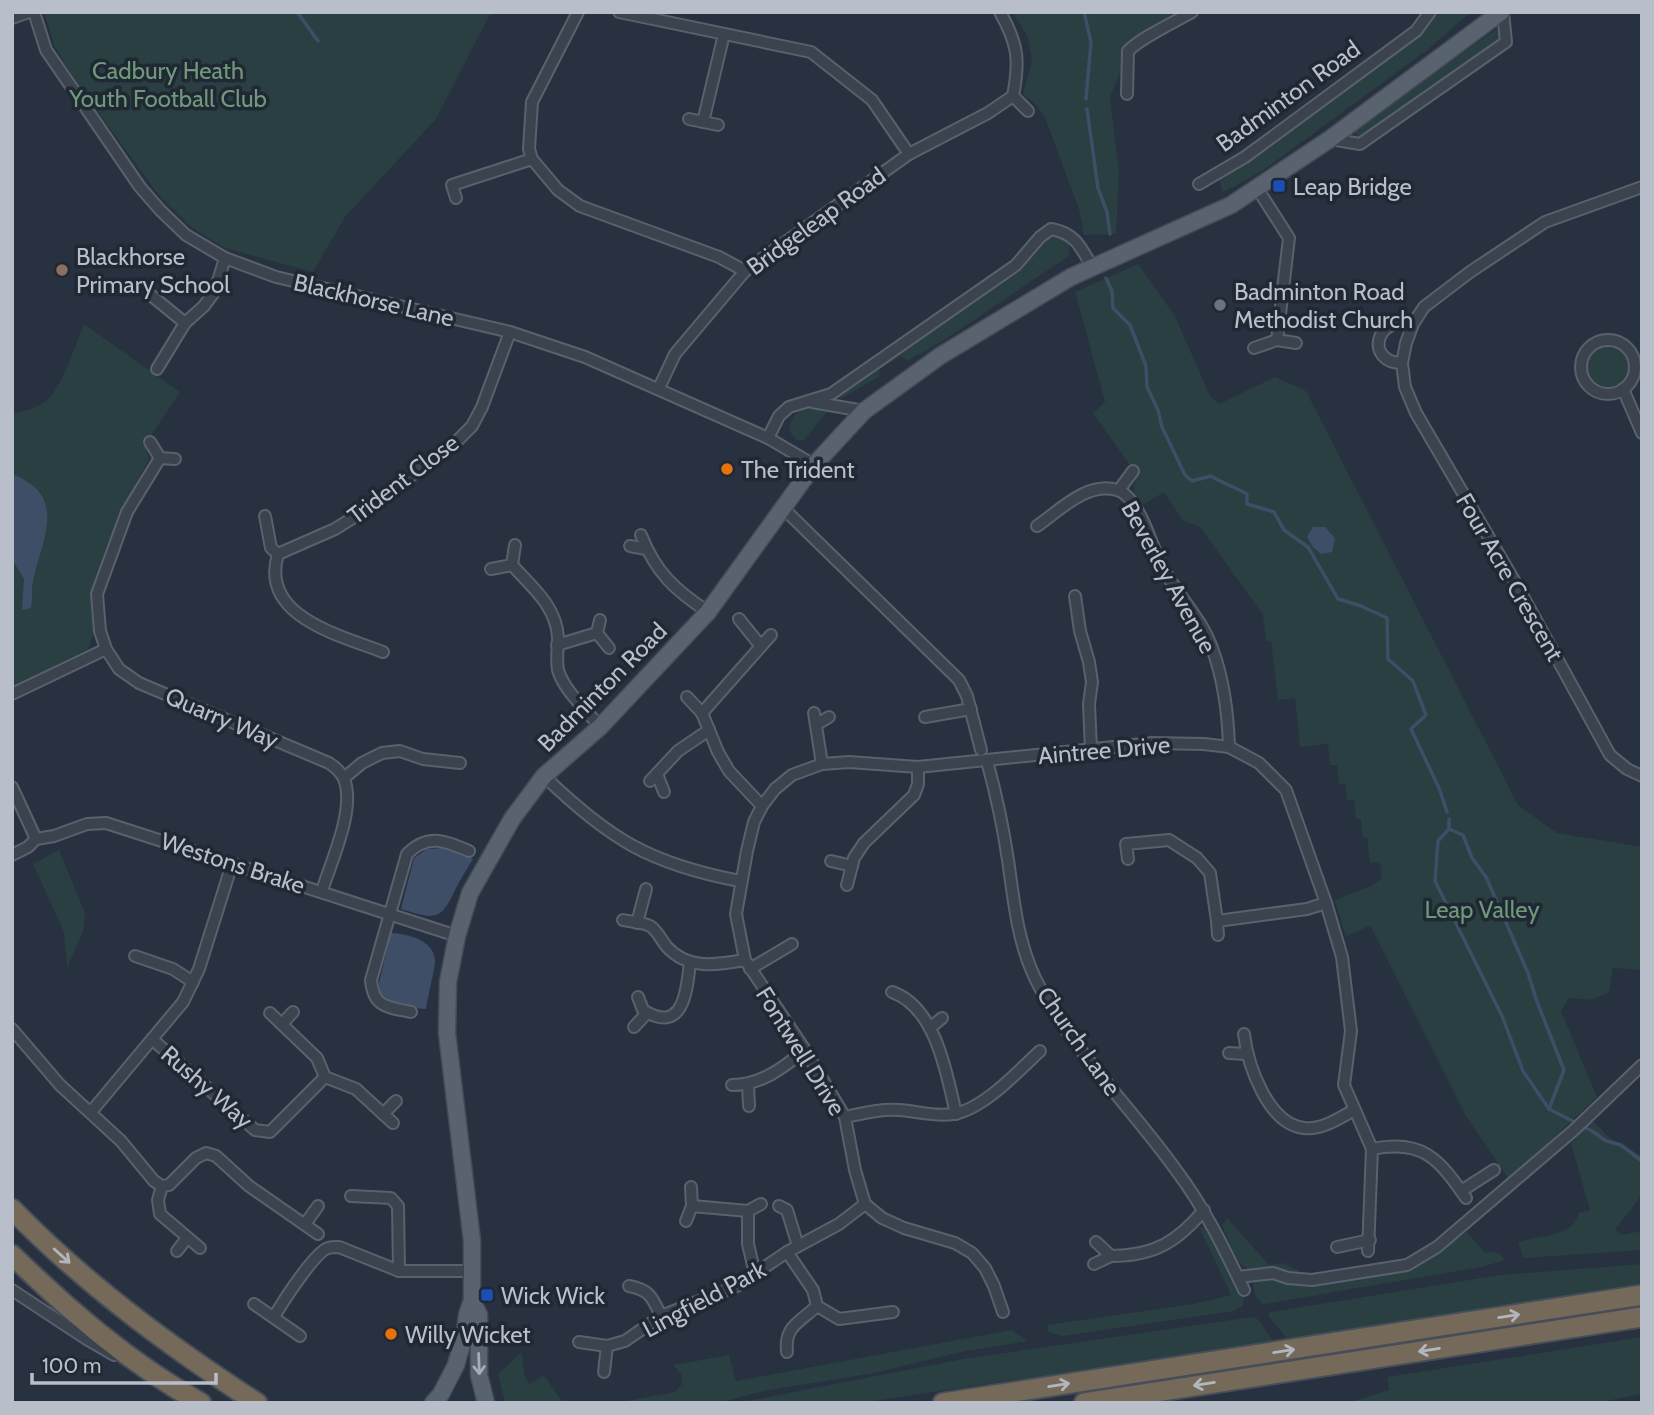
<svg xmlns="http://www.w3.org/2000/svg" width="1654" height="1415" viewBox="0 0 1654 1415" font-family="Cabin,sans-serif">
<rect width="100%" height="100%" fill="#27313f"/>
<g fill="#2a3f41">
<path d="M44,12h447l-55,107 -91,98 -32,55 -88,-24 -35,-22 -33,-33 -82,-113 -20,-33z"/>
<path d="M1012,12h167l-54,33 -3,13v10l-12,29 9,76 -3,61 -32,1 -5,-26 -34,-91 -9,-13 -13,-11 9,-34 -5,-25z"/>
<path d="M1434,12h37l-45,39 -164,120 -36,20h-4l-3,-12 32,-20z"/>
<path d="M1497,29l4,4v6l-11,9 -125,88h-8l-6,-6z"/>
<path d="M1049,237l14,1 7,8 -2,11c-54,34 -105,74 -161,104l-6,-5 -22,14 1,6 -36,21 -9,1 181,-126z"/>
<path d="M1138,264l37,52 35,80 9,8 56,-27 31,14 212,414 39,28 85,14v123l-29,-2 -4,24 -17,8 -23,-2 -8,13 36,86 -88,83 -43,-64 -96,-191 -24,12 -11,-36c16,-10 33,-10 47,-23l-2,-16 -10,1 -3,-25h-4l-2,-19h-5l-2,-19h-7l-2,-16h-6l-2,-19h-7l-2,-21 -28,3 -5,-49 -17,2 -7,-59h-5l-3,-26 -63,-88 -18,-7 -18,-28 -23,14c-8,-11 -9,-18 -4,-31l-44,-62 12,-11 -30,-110z"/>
<path d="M84,324l96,68 -35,53 4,14 -27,51 -18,43 -13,50 3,29 -6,17 -76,39v-274c13,-3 27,-6 36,-15 16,-16 27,-54 36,-75z"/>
<circle cx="1608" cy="367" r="22"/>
<path d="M808,408l19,4 -23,28h-8l-7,-11c3,-13 6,-17 19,-21z"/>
<path d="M59,850l26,63 -1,16 -17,39 -3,-36 -31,-68z"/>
<path d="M1593,1121l17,17 32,18v36l-6,11 -21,26 6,6 21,-4v19l-119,8 -5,-16c21,-7 53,-4 61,-29l11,-3 -19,-67z"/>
<path d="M1227,1218l42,47 14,-2 22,11c-12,1 -54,-1 -62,-8 -10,-10 -15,-28 -21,-41z"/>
<path d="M1199,1227l10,1 35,68 -1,10 -9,5 -171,25 -15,-4 -1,-7 146,-21 38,-9z"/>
<path d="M1467,1232l18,21c9,-2 15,-1 20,7l-23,7 -218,37c-10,-5 -12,-17 -9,-28l7,-1 34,6 115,-15 20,-8z"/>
<path d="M1642,1264v24l-355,50 -19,-22 2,-4 7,-1 223,-36z"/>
<path d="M1252,1317l6,2 15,22 -412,62h-123l225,-44z"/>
<path d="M1011,1330l17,11 -67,11 -87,21 -110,18 -47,12h-102l60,-11 7,-8v-9l-9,-10 56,-10 7,26z"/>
<path d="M1642,1337v57l-46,9h-248l41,-13 -2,-13z"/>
<path d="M522,1352l2,22 5,10 15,-9 19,28h-58l-7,-29z"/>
</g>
<g fill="#3e4e67">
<path d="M12,474c57,22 30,64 21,107 -2,9 0,18 -2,27l-9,2 2,-31 -12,-20z"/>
<path d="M1313,527h12l10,11 -3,14 -11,2 -8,-7 -6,-10z"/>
<path d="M445,848l28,11c-6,10 -12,19 -17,29 -15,33 -20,32 -55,21l13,-51 13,-9z"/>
<path d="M391,933c16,1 42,6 44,27 1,5 -8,40 -9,49 -18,-2 -40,0 -49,-18z"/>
</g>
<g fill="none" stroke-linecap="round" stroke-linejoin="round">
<g stroke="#3e4e67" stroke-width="3.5">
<path d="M297,12l21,29"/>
<path d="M1084,12l7,30 -5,57"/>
<path d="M1087,109l11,79 9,24 3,22"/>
<path d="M1106,278l6,13 1,17 17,17 16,41 1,21 11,23 4,17 23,48 7,6 19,-5c11,7 24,11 36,18v10l27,8 10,18 24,17 30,52 23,7 26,12 1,41 25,22 13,34 -15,14 28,59 8,24"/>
<path d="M1449,819v10l-11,12 -3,40 67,135 21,55 26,38 43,22 14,10 15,4 21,16"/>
<path d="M1449,829l14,6 9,23 14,19 42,96 8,26 28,71 -15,39"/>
</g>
<defs>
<g id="street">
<path d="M34,12l12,38 94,137 20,23 26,25 39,23 51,19 234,55 75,25 183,81 46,27"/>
<path d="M578,12l-46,90 -3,47 3,10 26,31 22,16 139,51 26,14"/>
<path d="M619,12l192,40 61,48 37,54"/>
<path d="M1000,12c18,32 20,48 13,84"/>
<path d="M12,18l17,-6"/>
<path d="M1127,94l1,-43c14,-14 45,-28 64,-39"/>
<path d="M1013,96l15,15"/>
<path d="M689,119l29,6"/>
<path d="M703,122l21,-88"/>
<path d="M1330,139l30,5 146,-102 -3,-30"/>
<path d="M1199,184l46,-27 171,-126 14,-19"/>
<path d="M1642,187l-97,35 -75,50 -46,35 -11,17 -7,19 -4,20 3,24 11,26 99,169 95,173 17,14 15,7"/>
<path d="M456,198l-4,-13 80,-26"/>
<path d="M152,296l33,27"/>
<path d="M1277,340l19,3"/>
<circle cx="1608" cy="367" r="27"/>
<path d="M1254,348l23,-8 12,-102 -32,-50"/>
<path d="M1402,363c-36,0 -29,-48 11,-39"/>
<path d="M157,369l28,-46 19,-17 11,-15 10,-33"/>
<path d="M659,388l16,-34 70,-83 164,-117 79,-41 25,-17"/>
<path d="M1623,389l19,44"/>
<path d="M812,402l52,9"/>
<path d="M768,438l11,-22 10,-9 42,-13 185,-129 24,-28 11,-8c24,4 30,18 41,38"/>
<path d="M150,442l10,16"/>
<path d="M175,459l-15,-1 -33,54 -30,82 3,37 6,18 13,20 20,14 190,80c6,4 12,9 15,16 12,30 -13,82 -22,112"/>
<path d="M1119,490l14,-19"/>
<path d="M784,509l175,171 8,16 14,54"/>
<path d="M265,516l6,32 7,6"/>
<path d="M1037,526c22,-15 50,-45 80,-36 11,3 19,17 24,27 8,16 13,33 21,49 14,28 39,51 50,82 12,32 16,65 17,99"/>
<path d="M641,535c15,38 34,55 67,77"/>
<path d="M630,546l16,3"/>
<path d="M512,565c20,22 44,41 46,72 0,11 -2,23 0,33 6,21 29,40 42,57"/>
<path d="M491,569l21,-4 3,-20"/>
<path d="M1075,596l5,35 9,31 3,20 -3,22 2,46"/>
<path d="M739,619l21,26"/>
<path d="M600,620l-3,13 12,15"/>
<path d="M557,645l40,-12"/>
<path d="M383,652c-43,-17 -124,-35 -105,-98l57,-25 35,-22 87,-66 15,-15 10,-19 28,-75"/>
<path d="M12,694l94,-45"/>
<path d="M687,697l15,16 16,39 11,19 33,35"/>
<path d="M702,713l69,-78"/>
<path d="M814,713l8,51"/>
<path d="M925,717l46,-8"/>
<path d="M817,724l12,-7"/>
<path d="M987,761c9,33 16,65 21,99 6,41 9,80 27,118 33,68 97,130 141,192 28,37 48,78 68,120"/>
<path d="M657,774l7,18"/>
<path d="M544,776c65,63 106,88 196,105"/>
<path d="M344,778l18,-15 20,-10 18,-2 23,8 37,4"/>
<path d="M650,781l28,-30 31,-21"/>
<path d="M12,787l24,52"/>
<path d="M12,855l16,-8 8,-8 18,-3 33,-12 19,-1 351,113"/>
<path d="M1128,859l-2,-15 43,-4 28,18 13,15 7,48"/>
<path d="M831,861l21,5"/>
<path d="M847,885l7,-27 10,-15 50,-48 4,-11v-17"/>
<path d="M623,920c8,2 19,2 27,6 6,3 12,15 17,21 21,23 50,18 78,13"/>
<path d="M637,923l9,-34"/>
<path d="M1218,935l-1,-14 90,-12 19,-6"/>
<path d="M135,956l38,13 20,13"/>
<path d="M750,969l42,-25"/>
<path d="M892,992c44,15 55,83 64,122"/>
<path d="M638,997l5,13c41,26 44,-21 47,-48"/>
<path d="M411,1012c-24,-5 -38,-5 -40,-32l36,-126c21,-21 38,-13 62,-3"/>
<path d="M282,1024l11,-12"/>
<path d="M634,1027l13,-14"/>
<path d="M930,1028l12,-10"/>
<path d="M12,1029l48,56 61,56 33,40 8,5 7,-1 27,-27 10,-5 10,3 33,30 69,48"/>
<path d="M1244,1034c4,32 24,90 60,94 18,2 36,-10 50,-18"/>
<path d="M152,1039l103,91 15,2 55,-55 -8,-19 -47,-45"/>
<path d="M1229,1053l17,1"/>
<path d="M325,1077l31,12 37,34"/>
<path d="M732,1085c29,0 51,-17 73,-35"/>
<path d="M748,1085l1,21"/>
<path d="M91,1112l92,-110 16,-33 33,-105"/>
<path d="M383,1114l13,-13"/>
<path d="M845,1117c19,-4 35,-8 54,-7 18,1 35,7 54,4 30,-4 65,-43 87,-63"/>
<path d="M1372,1149c51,-10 67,10 94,49"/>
<path d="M162,1186l-4,14 2,14 40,34"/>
<path d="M1461,1191l33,-21"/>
<path d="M351,1196l40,2 7,8 1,65"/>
<path d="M692,1206l56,5v33l7,30"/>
<path d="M779,1206l8,4 11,36"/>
<path d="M748,1211l13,-7"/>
<path d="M686,1221l6,-15 -1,-19"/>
<path d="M305,1224l13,-18"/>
<path d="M1096,1242l15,14c43,0 66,-14 93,-46"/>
<path d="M1337,1247l33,-7"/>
<path d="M177,1251l10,-13"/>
<path d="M787,1252l26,38 4,16 22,13 54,-7"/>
<path d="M1094,1264l17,-8"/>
<path d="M1238,1277l35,-4 15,5 24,2 95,-15 30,-18 137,-117 68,-65"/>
<path d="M629,1286c21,4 23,11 32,30"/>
<path d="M12,1290l76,50 26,15"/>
<path d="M254,1304l46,32"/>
<path d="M1003,1312l-9,-26 -9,-18 -13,-15 -17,-10 -51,-15 -22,-10 -17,-14 -10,-34 -10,-53 -40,-67 -60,-90 -9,-46 11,-63 7,-29 8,-16 13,-17 17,-14 30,-11 27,-2 69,5 234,-24 52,1 25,3 30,16 27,27 40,113 16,54 9,74 -7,54 28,64 -4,102"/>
<path d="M274,1317c8,-14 40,-64 54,-69 3,-1 9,-1 11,-1l60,24h74"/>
<path d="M579,1342l28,4 18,-5 36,-25 76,-30 50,-34 52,-28 26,-20"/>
<path d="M787,1352c-3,-26 13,-30 30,-46"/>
<path d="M604,1372l3,-26"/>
</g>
<g id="primary">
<path d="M472,1300l7,15v60l7,28"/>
<path d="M433,1403l8,-9 15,-29 9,-32 2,-18 5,-15v-59l-25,-208 1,-51 9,-46 13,-43 42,-74 32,-43 56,-49 108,-115 106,-147 50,-54 76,-55 131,-79 160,-72 99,-66 171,-127"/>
</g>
<g id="highway">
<path d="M12,1209c73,75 157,137 245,194"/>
<path d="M12,1255c58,56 117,108 189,148"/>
<path d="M943,1403l699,-108"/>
<path d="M1084,1403l558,-86"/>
</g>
</defs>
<use href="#street" stroke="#59616d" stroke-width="14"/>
<use href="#primary" stroke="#454c58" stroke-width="19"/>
<use href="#highway" stroke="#464e5a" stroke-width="23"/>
<use href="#street" stroke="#3b434f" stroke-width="10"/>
<use href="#primary" stroke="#59626f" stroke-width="16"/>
<use href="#highway" stroke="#756a59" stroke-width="19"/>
</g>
<defs><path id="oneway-shaft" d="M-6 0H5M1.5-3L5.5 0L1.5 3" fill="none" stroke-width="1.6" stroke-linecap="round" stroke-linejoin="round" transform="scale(1.75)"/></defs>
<g stroke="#b1b6bf">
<use href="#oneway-shaft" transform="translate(62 1256) rotate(42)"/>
<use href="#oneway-shaft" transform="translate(1509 1316) rotate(-9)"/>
<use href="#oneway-shaft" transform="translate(1429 1350) rotate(171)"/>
<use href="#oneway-shaft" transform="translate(1284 1351) rotate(-9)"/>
<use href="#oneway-shaft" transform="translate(1204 1384) rotate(171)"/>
<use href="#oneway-shaft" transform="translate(1059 1385) rotate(-9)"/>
</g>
<use stroke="#a5acb8" href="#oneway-shaft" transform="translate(479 1364) rotate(88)"/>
<g fill="#1a4fb4" stroke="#202834" stroke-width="2.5">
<rect x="1272" y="179" width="14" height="14" rx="3.5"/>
<rect x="480" y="1288" width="14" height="14" rx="3.5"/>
</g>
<circle fill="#8d6e63" stroke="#202834" stroke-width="2.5" cx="62" cy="270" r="7"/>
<circle fill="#6b7280" stroke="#202834" stroke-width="2.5" cx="1220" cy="305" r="7"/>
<g fill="#e8710a" stroke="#202834" stroke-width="2.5">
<circle cx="727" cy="469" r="7"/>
<circle cx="391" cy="1334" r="7"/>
</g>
<g text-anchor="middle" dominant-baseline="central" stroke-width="7" stroke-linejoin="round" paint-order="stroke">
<g font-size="24" fill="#70997b" stroke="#202834">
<text x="168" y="70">Cadbury Heath<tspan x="168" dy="28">Youth Football Club</tspan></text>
<text x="1482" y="909">Leap Valley</text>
</g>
<g font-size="24" fill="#b8beca" stroke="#202834">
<text transform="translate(1288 96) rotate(-36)">Badminton Road</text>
<text transform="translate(816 221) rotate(-36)">Bridgeleap Road</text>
<text transform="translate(374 300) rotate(13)">Blackhorse Lane</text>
<text transform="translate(403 479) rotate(-37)">Trident Close</text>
<text transform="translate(1169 577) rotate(61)">Beverley Avenue</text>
<text transform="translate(1510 577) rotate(60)">Four Acre Crescent</text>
<text transform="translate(602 687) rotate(-45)">Badminton Road</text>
<text transform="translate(222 718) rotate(23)">Quarry Way</text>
<text transform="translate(1104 750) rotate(-5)">Aintree Drive</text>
<text transform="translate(233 863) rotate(18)">Westons Brake</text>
<text transform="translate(1079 1041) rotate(55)">Church Lane</text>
<text transform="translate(801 1051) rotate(58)">Fontwell Drive</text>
<text transform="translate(207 1087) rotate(41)">Rushy Way</text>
<text transform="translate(704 1299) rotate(-28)">Lingfield Park</text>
</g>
<g font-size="24" fill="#b8beca" stroke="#202834" text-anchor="start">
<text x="1293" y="186">Leap Bridge</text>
<text x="76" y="256">Blackhorse<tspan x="76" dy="28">Primary School</tspan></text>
<text x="1234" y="291">Badminton Road<tspan x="1234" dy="28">Methodist Church</tspan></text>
<text x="741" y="469">The Trident</text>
<text x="501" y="1295">Wick Wick</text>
<text x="405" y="1334">Willy Wicket</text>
</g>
</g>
<rect width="1654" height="1415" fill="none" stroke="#b8beca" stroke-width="28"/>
<path d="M32 1373v10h184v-10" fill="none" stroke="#b8beca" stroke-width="3.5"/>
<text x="42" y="1373" font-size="21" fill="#b8beca" stroke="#202834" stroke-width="5" paint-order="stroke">100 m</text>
</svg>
